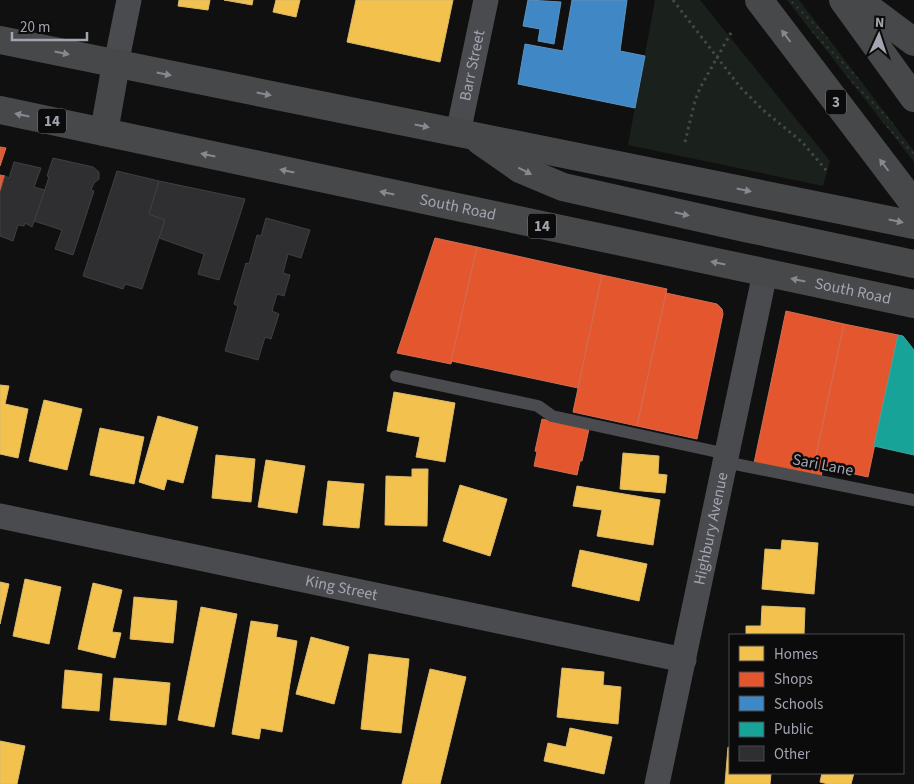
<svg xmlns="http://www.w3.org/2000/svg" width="914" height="784" viewBox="0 0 914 784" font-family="'Source Sans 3',sans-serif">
<defs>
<pattern id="grass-dots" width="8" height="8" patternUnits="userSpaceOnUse" patternTransform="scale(1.25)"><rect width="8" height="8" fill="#1a201b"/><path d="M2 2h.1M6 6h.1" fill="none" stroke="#383d3a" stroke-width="1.8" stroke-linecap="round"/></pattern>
</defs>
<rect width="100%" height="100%" fill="#101010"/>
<path fill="url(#grass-dots)" d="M787,0h12l115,151v11z"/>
<path fill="#1a201b" d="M655,0h45l130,161 -7,25 -195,-41z"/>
<g fill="#f2c14e" stroke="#dab96b">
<path d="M179,0h31l-2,10 -30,-4z"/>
<path d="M224,0h29l-1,5z"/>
<path d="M276,0h24l-4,17 -23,-5z"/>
<path d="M356,0h97l-13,62 -93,-20z"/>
<path d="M0,385l9,1 -4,18 23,5 -10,49 -18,-4z"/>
<path d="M394,392l61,11 -10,59 -29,-5 4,-20 -33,-6z"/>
<path d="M44,400l38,9 -15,61 -38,-9z"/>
<path d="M158,416l40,11 -15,56 -16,-4 -3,11 -25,-8z"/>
<path d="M100,428l44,9 -10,47 -44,-9z"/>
<path d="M623,453l36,3 -1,18 9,1 -2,18 -45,-4z"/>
<path d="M216,455l39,4 -4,43 -39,-4z"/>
<path d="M266,460l39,6 -8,47 -39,-6z"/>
<path d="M412,469h16l-1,57 -42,-1 1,-49 26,1z"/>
<path d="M328,481l36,3 -5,44 -36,-3z"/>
<path d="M460,485l47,14 -17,57 -47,-15z"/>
<path d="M577,486l83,14 -7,45 -56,-9 5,-26 -29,-4z"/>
<path d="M782,540l36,3 -4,51 -52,-5 3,-40 16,1z"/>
<path d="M580,550l67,14 -8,37 -67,-15z"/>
<path d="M25,579l36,8 -12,57 -36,-8z"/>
<path d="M0,582l9,2 -9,40z"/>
<path d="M93,583l29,7 -10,42 9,1 -6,25 -37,-9z"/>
<path d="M134,597l43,4 -4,42 -43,-4z"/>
<path d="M762,606l43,2 -1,27h-58v-9h15z"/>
<path d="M201,607l36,7 -23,113 -36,-7z"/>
<path d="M251,621l27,4 -2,12 21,4 -15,91 -21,-4 -2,11 -27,-5z"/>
<path d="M311,637l38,10 -15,57 -38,-10z"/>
<path d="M369,654l40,5 -8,74 -40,-4z"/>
<path d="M562,668l42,4 -1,13 18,2 -3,37 -61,-7z"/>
<path d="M430,669l36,8 -26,107h-38z"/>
<path d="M65,670l37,4 -3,37 -37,-3z"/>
<path d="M114,678l56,5 -4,42 -56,-5z"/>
<path d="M570,728l42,9 -8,37 -60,-13 4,-18 18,4z"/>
<path d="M0,741l25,5 -8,38h-17z"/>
<path d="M728,747l2,1v25h41l-1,11h-45z"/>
<path d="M822,773h32l-3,11h-23l-8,-2z"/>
</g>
<g fill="#e4572e" stroke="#d06e55">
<path d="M0,147l6,1 -6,18z"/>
<path d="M0,175l5,1 -5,17z"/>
<path d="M435,238l42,9 -26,117 -54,-11z"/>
<path d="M477,247l125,28 -24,113 -127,-27z"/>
<path d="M602,275l65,14 -30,137 -64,-14z"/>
<path d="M666,293l51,11 5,5 1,5 -26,125 -60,-13z"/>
<path d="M786,311l58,13 -32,151 -58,-12z"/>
<path d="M844,324l54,11 -30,142 -45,-10 -2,10 -9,-2z"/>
<rect x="895" y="359" width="19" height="3"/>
<path d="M542,419l47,10 -7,32h-2l-3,14 -43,-9 3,-14 -2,-1z"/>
</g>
<g fill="#3f88c5" stroke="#5d91bf">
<path d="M528,0l33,2 -7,42 -16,-3 2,-12 -17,-3z"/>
<path d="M572,0h55l-7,51 25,5 -10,52 -117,-24 7,-40 38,7z"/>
</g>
<path fill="#17a398" stroke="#41a49f" d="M898,335l5,1 11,14v105l-40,-9z"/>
<g fill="#2f2f31" stroke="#404043">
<path d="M53,158l40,9 6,5v7l-5,4 -3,7 3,1 -21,64 -18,-6 7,-19 -28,-9 15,-44 -2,-1z"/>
<path d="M14,162l27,6 -7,19 11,3 -13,37 -7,-4 -1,3 -6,-1 -5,16 -13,-5v-43l5,-17 4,2z"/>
<path d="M117,171l42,10 -10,33 16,6 -23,69 -17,-5 -2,5 -40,-13z"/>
<path d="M159,181l86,18 -26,81 -21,-6 6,-20 -45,-16 6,-18 -16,-6z"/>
<path d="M266,218l44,12 -9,28 -13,-4 -5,19 7,2 -6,21 -7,-2 -5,17 7,3 -8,25 -6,-2 -7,23 -33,-9 13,-45 -4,-2 12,-41 3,1 8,-29 4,1z"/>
</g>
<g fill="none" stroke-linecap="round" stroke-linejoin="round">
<g stroke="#46474a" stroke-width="3" stroke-dasharray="2.5 4" stroke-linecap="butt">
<path d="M673,0l67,87 23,23 39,32 24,28"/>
<path d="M685,142l10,-41 5,-13 32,-57"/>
</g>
<g stroke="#4a4b4f" stroke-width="12">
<path d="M396,376l142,30 14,10 175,38"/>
<path d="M725,462l189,38"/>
</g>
<g stroke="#4a4b4f" stroke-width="25">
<path d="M116,64l13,-64"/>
<path id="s1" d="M458,133l28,-133"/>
<path id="s2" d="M0,516l684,144"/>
<path id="s3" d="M657,784l108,-511"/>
</g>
<g stroke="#47484a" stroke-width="28">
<path d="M0,40l914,185"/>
<path id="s4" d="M0,110l914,194"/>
<path d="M104,132l12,-68"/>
<path d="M480,141l40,28 43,18 182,41 169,36"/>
</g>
<g stroke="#47484a" stroke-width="28">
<path d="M759,0l155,204"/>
<path d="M843,0l71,98"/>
<path d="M858,0l56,42"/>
</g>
</g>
<defs><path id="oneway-solid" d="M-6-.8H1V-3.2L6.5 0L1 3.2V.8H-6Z" transform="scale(1.25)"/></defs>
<g fill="#878991">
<use href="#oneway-solid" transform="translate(786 36) rotate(-127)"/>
<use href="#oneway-solid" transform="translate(62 53) rotate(12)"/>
<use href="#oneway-solid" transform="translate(164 74) rotate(11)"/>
<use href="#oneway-solid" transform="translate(264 94) rotate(11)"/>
<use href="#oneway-solid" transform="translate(22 115) rotate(-168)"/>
<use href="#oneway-solid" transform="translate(422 126) rotate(11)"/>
<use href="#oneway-solid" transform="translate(208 155) rotate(-168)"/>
<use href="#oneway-solid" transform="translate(884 165) rotate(-127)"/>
<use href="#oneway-solid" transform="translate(287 171) rotate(-168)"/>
<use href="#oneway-solid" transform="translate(525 171) rotate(27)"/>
<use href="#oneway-solid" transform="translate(744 190) rotate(12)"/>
<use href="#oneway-solid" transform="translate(387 193) rotate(-168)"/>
<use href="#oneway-solid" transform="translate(682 214) rotate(13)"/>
<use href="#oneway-solid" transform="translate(896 221) rotate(12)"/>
<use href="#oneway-solid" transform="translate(718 263) rotate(-168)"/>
<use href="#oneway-solid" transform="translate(798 280) rotate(-168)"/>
</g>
<g text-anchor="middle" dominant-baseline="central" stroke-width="5" stroke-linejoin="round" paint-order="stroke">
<g fill="#0b0b0c" stroke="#75777f" stroke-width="1">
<rect x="826" y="89.5" width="20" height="25" rx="4"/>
<rect x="38" y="108.5" width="28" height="25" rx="4"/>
<rect x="528" y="213.5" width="28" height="25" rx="4"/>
</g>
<g font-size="15" font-weight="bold" fill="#a2a5b0">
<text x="836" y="102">3</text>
<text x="52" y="121">14</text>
<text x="542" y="226">14</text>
</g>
<g font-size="16" fill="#a2a5b0" stroke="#0b0b0c">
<text stroke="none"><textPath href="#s1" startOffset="69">Barr Street</textPath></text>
<text stroke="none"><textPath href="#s4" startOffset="468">South Road</textPath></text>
<text stroke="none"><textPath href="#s4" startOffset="872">South Road</textPath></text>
<text transform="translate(823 465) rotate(11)">Sari Lane</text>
<text stroke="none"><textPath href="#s3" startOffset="261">Highbury Avenue</textPath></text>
<text stroke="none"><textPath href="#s2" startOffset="349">King Street</textPath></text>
</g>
</g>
<rect x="729" y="634" width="175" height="140" fill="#0b0b0c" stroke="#47494e"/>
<rect x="739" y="646" width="25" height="15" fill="#f2c14e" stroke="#47494e"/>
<text x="774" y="659" font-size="15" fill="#a2a5b0">Homes</text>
<rect x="739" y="672" width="25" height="15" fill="#e4572e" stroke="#47494e"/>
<text x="774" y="684" font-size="15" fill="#a2a5b0">Shops</text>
<rect x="739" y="696" width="25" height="15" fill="#3f88c5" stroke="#47494e"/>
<text x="774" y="709" font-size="15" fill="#a2a5b0">Schools</text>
<rect x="739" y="722" width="25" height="15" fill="#17a398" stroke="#47494e"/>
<text x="774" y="734" font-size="15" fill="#a2a5b0">Public</text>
<rect x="739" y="746" width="25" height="15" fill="#2f2f31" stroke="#47494e"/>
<text x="774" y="759" font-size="15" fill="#a2a5b0">Other</text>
<g transform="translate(879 35) rotate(3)" stroke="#0b0b0c" stroke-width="4" paint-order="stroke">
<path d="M0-4L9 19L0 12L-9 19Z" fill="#a2a5b0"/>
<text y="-8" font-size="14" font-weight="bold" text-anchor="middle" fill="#a2a5b0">N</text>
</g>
<path d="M12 32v8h75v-8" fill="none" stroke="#a2a5b0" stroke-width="2.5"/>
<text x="20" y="32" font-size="15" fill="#a2a5b0" stroke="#0b0b0c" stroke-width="4" paint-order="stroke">20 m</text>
</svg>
